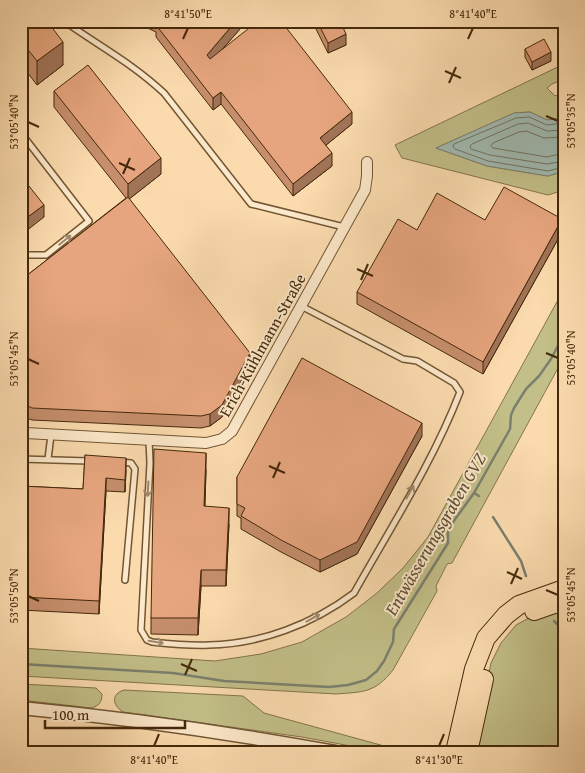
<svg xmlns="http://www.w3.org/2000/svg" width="585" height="773" viewBox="0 0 585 773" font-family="'Gentium Book Plus',serif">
<rect width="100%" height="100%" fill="#fbdbae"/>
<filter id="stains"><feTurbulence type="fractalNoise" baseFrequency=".004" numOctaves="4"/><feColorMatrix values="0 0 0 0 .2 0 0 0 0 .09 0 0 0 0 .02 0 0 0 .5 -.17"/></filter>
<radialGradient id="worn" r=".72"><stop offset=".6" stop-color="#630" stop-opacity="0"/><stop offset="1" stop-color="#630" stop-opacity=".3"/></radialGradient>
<g fill="#c3bf88" stroke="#84744a">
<path d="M564,64v15l-12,5 -5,4 8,8 9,-3v25l-17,2 -17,-8 -15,1 -79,35 51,18 61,10 16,-5v19l-16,5 -146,-37 -7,-13z"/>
<path d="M564,289v68l-112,206 -5,1 -11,22 1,5 -44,79c-18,23 -30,22 -57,24l-315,-18v-28l194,13 46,-7 41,-12 44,-25 31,-24 26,-25 25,-31z"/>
<path d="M564,609v143h-82l-4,-12 -1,-13 14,-64 10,-20 15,-18 24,-13z"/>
<path d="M21,684l75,4 6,6c0,8 -3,12 -11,14l-70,-8z"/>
<path d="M124,690l119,6 21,17 142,39h-23l-81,-15 -179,-25c-11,-7 -12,-18 1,-22z"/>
</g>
<path fill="#a0bab2" stroke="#7b806f" d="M530,112l17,8 17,-2v53l-16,5 -61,-10 -51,-18 78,-35z"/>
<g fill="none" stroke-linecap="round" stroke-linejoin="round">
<g stroke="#72725e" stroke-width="1">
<path d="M564,123l-17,2 -18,-8 -13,1 -62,26 -1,3 2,2 33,12 60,10 16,-4"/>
<path d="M564,130l-17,1 -19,-8 -10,1 -46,20 -2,2 1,3 19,6 57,9 17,-3"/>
<path d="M564,137l-20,1 -18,-7 -7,1 -26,11 -2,3 2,2 54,9 17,-4"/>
</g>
<g stroke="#7b806f" stroke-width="2.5">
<path d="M474,493l5,3"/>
<path d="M493,517l28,44 5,15"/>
<path d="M554,621l5,5 5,-1"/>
<path d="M21,664l152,9 51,8 105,6 19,-2 18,-5 11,-9 7,-10 9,-19 1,-13 54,-86v-14l26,-36 36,-64 1,-14 3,-7 12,-19 13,-13 12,-17 13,-25"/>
</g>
<defs>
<g id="service">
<path d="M64,21c35,25 68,42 100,72l87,111 93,23"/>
<path d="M21,133l68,88 -43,34h-25"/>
<path d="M21,273l2,-2"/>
<path d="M149,440l1,23 -9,167 6,10 5,2c19,2 38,4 57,3 52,-1 104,-21 145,-52 37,-66 79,-131 106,-201l-6,-9 -37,-22 -14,-2 -102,-53"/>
<path d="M21,459l68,2"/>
<path d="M48,459l3,-24"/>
<path d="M120,462l11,1 4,6 -10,111"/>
</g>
<path id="minor" d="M21,431l5,2 180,10 16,-4 10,-8 133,-241 2,-14v-14"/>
<path id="tertiary" d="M21,708c105,10 210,25 314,44"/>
<g id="motorway">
<path d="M534,611l20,-7h10"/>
<path d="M455,752l19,-83 12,-31 20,-23 13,-10 45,-16"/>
<path d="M468,752l16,-73"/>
</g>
</defs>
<use href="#service" stroke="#725634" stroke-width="8"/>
<use href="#minor" stroke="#725634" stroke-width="12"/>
<use href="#tertiary" stroke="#725634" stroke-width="15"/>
<use href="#motorway" stroke="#44290b" stroke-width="20"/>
<use href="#service" stroke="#fce8ca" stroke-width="5"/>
<use href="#minor" stroke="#fce8ca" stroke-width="10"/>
<use href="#tertiary" stroke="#fce8ca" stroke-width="12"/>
<use href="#motorway" stroke="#fbdbae" stroke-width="18"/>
</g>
<g fill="#c68e6c" stroke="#44290b">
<path d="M21,21h27l15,44 -26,20 -16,-21z"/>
<path d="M133,21h114l-24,27 129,76 -26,21 6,21 -39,30 -72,-92 -8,6 -57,-73v-5z"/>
<path d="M312,21h28l6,24 -18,8z"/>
<path d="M525,49l26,12 -19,9 -7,-13z"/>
<path d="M54,91l107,83 -32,25 121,166 -28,52 -12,9 -9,2 -169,-8 -8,-3 -3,-3v-134l105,-82 -72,-91z"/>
<path d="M485,220l77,12 -79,142 -126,-70v-12l60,-62z"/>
<path d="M422,436l-65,118 -37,18 -39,-20 -40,-23v-11l-4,-2v-39z"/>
<path d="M85,455l41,15 -1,22 -19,-1 -7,123 -78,-4v-124l62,3z"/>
<path d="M206,470l-1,36 24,18 -3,62h-25l-3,49 -47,-1v-16z"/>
</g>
<g fill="#a17458" stroke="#44290b">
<path d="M236,21h11l-40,46v-12z"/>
<path d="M346,34v11l-18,8v-10z"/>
<path d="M63,42v23l-26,20v-24z"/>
<path d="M551,52v9l-19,9v-8z"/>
<path d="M221,92v12l-8,6v-12z"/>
<path d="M352,112v12l-32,26v-12z"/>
<path d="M332,153v13l-39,30v-12z"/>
<path d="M161,158v16l-33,26v-16z"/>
<path d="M44,205v12l-23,18v-13z"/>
<path d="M562,219v13l-79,142v-12z"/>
<path d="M250,353v12l-28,52 -12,9v-12z"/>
<path d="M422,423v13l-65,118 -37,18v-12z"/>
<path d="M206,453v17l-2,53v-17z"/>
<path d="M126,458v12l-1,22v-12z"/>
<path d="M106,478v13l-7,123v-13z"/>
<path d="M229,508v16l-3,62v-16z"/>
<path d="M201,570v16l-3,49v-17z"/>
</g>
<g fill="#e6a57e" stroke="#44290b">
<path d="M21,21h26l16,21 -26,19 -16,-20z"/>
<path d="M158,21h78l-29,34 3,4 48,-38h23l71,91 -32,26 12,15 -39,31 -72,-92 -8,6 -57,-73z"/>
<path d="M317,21h23l6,13 -18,9z"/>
<path d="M544,39l7,13 -19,10 -7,-13z"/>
<path d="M88,65l73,93 -33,26 -74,-93z"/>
<path d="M21,176l23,29 -23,17z"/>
<path d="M504,187l58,32 -79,143 -126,-70 41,-73 19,11 20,-37 48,27z"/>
<path d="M128,197l122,156 -28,52 -12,9 -9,2 -169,-8 -8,-4 -3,-2v-122z"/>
<path d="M302,358l120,65 -65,119 -37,18 -39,-20 -40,-24 4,-8 -8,-4v-27z"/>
<path d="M154,449l52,4 -2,53 25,2 -3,62h-25l-3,48h-47z"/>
<path d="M85,455l41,3 -1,22 -19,-2 -7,123 -78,-4v-111l62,3z"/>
</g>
<defs><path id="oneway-shaft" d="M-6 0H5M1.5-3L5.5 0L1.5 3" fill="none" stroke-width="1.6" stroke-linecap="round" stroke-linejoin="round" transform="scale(1.25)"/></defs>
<g stroke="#a0886a">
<use href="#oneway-shaft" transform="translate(65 240) rotate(-39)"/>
<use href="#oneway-shaft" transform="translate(148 489) rotate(93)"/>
<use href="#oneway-shaft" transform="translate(410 492) rotate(-61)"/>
<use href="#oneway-shaft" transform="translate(313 618) rotate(-29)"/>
<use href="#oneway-shaft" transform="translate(156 642) rotate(9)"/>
</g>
<path fill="none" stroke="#44290b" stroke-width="2" d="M183,39l5,-11M468,39l5,-11M445,71l16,7M449,83l7,-16M546,116l12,5M28,122l11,5M119,163l16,7M123,174l7,-16M357,269l16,7M361,280l7,-16M546,353l12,5M28,359l11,5M269,466l16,7M273,478l7,-16M507,572l15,7M511,584l7,-16M546,590l12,5M28,596l11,5M181,664l16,7M185,675l7,-16M154,746l5,-12M439,746l5,-12"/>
<g text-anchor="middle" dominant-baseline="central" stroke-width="4" stroke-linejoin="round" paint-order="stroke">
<g font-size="16" fill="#44290b" stroke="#fce8ca">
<text transform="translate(262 345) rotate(-61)">Erich-Kühlmann-Straße</text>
</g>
<g font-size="18" font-style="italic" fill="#5b4d35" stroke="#fce8ca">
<text transform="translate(435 534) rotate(-60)">Entwässerungsgraben GVZ</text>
</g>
</g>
<rect width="585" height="773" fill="none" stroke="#fbdbae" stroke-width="55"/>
<path d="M45 720v8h140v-8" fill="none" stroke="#44290b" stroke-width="2.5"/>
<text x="52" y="720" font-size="15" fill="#44290b" stroke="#fce8ca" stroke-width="4" paint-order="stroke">100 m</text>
<rect x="28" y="28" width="530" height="718" fill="none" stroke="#44290b" stroke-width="2"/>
<g font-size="12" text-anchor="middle" fill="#44290b">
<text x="188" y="18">8°41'50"E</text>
<text x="473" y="18">8°41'40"E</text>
<text transform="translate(571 121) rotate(-90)" y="4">53°05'35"N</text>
<text transform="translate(14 122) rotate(-90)" y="4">53°05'40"N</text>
<text transform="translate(571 358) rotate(-90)" y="4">53°05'40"N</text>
<text transform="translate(14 359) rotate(-90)" y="4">53°05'45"N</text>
<text transform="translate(571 595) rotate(-90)" y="4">53°05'45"N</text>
<text transform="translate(14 596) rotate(-90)" y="4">53°05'50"N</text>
<text x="154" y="764">8°41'40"E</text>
<text x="439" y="764">8°41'30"E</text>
</g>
<rect width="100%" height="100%" filter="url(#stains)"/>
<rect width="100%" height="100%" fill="url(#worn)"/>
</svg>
